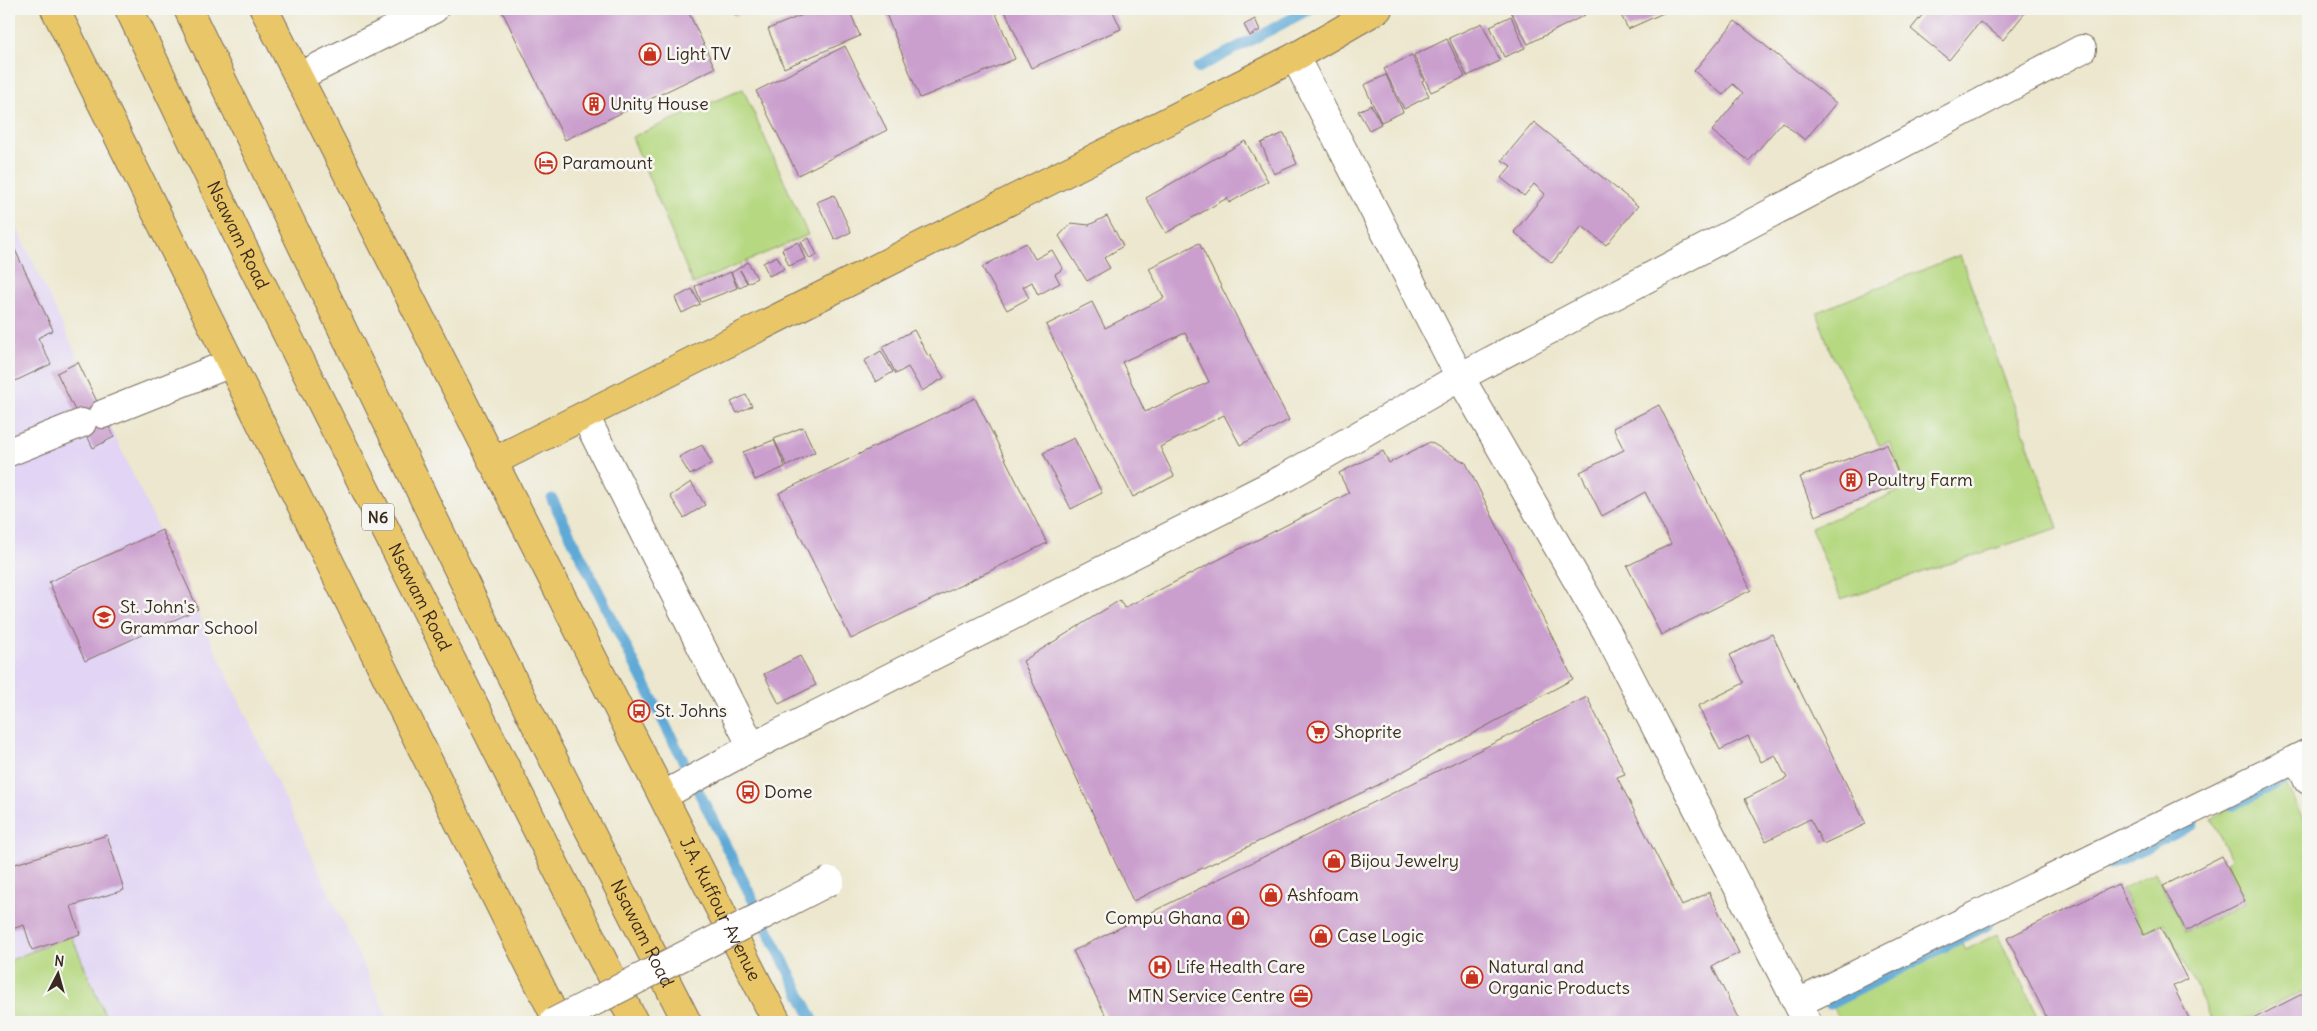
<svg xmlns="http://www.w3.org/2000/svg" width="2317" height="1031" viewBox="0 0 2317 1031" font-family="Delius,sans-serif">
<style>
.built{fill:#e1d4f4}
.green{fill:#b5d880;stroke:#78814f}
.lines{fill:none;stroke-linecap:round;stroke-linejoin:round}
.stream{stroke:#5ea9d6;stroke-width:11}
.building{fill:#ca9fce;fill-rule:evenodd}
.minor-casing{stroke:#796c5c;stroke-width:30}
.major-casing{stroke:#796c5c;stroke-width:30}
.highway-casing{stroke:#796c5c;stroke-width:30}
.minor{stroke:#fff;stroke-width:28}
.major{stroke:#e9c769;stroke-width:28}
.highway{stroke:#e9c769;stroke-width:28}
.minor-bridge-casing{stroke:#796c5c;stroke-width:30;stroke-linecap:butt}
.minor-bridge{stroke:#fff;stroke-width:28}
.labels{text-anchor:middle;stroke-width:5;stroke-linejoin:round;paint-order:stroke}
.shield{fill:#f6f6f2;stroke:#73675e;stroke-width:1}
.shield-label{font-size:16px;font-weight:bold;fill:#3b2a1e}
.poi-label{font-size:18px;fill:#3b2a1e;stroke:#f6f6f2;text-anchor:start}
.street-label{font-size:18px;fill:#3b2a1e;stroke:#f6f6f2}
</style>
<rect width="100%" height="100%" fill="#f6f6f2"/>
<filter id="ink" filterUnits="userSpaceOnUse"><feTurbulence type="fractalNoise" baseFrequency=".02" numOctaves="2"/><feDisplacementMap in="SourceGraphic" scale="10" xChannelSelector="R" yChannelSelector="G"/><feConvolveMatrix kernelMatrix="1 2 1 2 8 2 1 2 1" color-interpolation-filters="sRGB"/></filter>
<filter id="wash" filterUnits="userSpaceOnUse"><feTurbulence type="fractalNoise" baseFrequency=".0096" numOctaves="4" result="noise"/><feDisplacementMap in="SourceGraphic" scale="20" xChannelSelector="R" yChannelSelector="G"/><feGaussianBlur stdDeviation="1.12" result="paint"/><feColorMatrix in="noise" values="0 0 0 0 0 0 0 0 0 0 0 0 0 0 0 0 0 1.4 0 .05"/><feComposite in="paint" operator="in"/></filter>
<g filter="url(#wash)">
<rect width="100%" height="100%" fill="#ece7ce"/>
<polygon class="built" points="9,211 390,1022 9,1022"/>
<g class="green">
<polygon points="743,89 808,235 693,284 632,137"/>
<polygon points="1960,255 2058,528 1841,599 1811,528 1907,488 1889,442 1879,445 1830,351 1817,312"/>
<polygon points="2285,782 2308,829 2308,989 2239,1022 2213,1022 2164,923 2144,933 2122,889 2155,872 2186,932 2245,903 2226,862 2231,859 2211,818"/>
<polygon points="1997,934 2041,1022 1840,1022 1832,1006 1961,942 1966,950"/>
<polygon points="71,935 108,1022 9,1022 9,961"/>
</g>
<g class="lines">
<g class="stream">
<polyline points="1198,68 1310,9"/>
<polyline points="552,499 814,1022"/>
<polyline points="2231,806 2304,770"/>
<polyline points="2109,865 2194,824"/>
<polyline points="1830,1004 1987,925"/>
</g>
</g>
<g id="blocks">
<g class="building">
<polygon points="501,9 687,9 715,68 565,140"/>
<polygon points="732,9 751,9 735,16"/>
<polygon points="817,9 849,9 860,36 784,68 768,29"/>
<polygon points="884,9 994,9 1015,59 920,98"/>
<polygon points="1004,9 1112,9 1121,29 1031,68"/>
<polygon points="1517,9 1582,9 1585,15 1528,44 1511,12"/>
<polygon points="1618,9 1672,9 1628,29"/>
<polygon points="1927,9 2028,9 2003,40 1980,22 1949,60 1911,29"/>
<polygon points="1511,16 1525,48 1504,57 1490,26"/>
<polygon points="1255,19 1260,30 1250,36 1244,25"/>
<polygon points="1735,21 1836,103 1805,140 1782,122 1749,161 1712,131 1743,93 1733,84 1723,95 1694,71"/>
<polygon points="1482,23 1500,61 1467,76 1449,38"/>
<polygon points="1447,39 1465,77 1431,92 1414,55"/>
<polygon points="845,46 887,130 798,175 756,91"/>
<polygon points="1412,55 1424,80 1422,81 1429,96 1404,109 1384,69"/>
<polygon points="1386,75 1403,112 1381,122 1364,85"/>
<polygon points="1371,105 1381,124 1369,130 1358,111"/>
<polygon points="1534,122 1638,206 1606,245 1582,226 1552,263 1514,232 1545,194 1534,184 1524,196 1501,178 1511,166 1502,160"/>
<polygon points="1284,133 1297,164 1274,174 1261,143"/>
<polygon points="1245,141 1268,181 1229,203 1227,198 1166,233 1146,198"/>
<polygon points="834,195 851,232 835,240 817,202"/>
<polygon points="1107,216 1123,246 1104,258 1110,268 1087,281 1059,236 1071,223 1089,225"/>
<polygon points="9,237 53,330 38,338 51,364 9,384"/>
<polygon points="809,238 817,255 810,259 801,242"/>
<polygon points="798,242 805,259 789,266 782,249"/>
<polygon points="1026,243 1035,259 1052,250 1063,269 1055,274 1060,283 1038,295 1032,282 1023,287 1029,298 1007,310 982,267"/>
<path d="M1199,243l90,177 -49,25 -16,-30 -64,32 14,29 -41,21 -87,-172 46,-23 13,26 59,-30 -15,-30zM1185,333l24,49 -64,30 -23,-50z"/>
<polygon points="777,256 784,269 769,276 763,263"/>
<polygon points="748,262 757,278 748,283 740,270 747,283 739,288 731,273"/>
<polygon points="731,272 737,288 701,302 695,286"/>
<polygon points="692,289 700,304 682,313 675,298"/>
<polygon points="914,330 928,356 930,355 944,378 922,391 908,367 896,374 882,347"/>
<polygon points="881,351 893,372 876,382 864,361"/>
<polygon points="78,362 114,437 93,448 57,373"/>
<polygon points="746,395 752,406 737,413 731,402"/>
<polygon points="975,398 1047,543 851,639 779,493"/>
<polygon points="1659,405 1751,590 1661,635 1627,566 1671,544 1645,492 1602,516 1580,472 1624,450 1613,428"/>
<polygon points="803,427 815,452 787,466 774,439"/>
<polygon points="1074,438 1102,493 1071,509 1043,453"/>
<polygon points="774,440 785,467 755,480 743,452"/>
<polygon points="1430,442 1466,463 1573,679 1378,785 1133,901 1023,661 1120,600 1124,608 1349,493 1339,473 1383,451 1389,463"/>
<polygon points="1887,444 1902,484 1815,516 1800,477"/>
<polygon points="702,445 712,463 690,475 679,457"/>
<polygon points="691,482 705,505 684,518 670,496"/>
<polygon points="162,530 198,609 85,661 49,582"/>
<polygon points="1772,634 1866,824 1823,844 1810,819 1766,841 1745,799 1787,778 1775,755 1761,762 1748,736 1720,750 1698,706 1744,683 1730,655"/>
<polygon points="800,656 816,685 779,704 764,674"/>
<polygon points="1587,697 1625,774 1617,777 1682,906 1709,892 1739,953 1712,966 1740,1022 1488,1022 1486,1018 1477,1022 1109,1022 1073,951"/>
<polygon points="107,835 124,890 71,906 80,934 32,950 24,925 9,930 9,866"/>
<polygon points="2222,856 2245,901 2186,931 2163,886"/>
<polygon points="2118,884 2144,935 2160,927 2187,979 2173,986 2191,1022 2049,1022 2007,938"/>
<polygon points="2308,991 2308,1022 2247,1022"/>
</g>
</g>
</g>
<g filter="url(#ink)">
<use href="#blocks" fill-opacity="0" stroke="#796c5c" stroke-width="1"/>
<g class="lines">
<g class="minor-casing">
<g id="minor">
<polyline points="1295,57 1460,377 1607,632 1807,1022"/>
<polyline points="298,77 434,9"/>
<polyline points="103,414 231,363"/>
<polyline points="585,416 752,747"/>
<polyline points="9,452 82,423"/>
<polyline points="2298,759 2308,780"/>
<polyline points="664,795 752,747 1283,479 1460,377 2082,49"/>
<polyline points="1798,1003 2308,753"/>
</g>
</g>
<g class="major-casing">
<g id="major">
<polyline points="55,9 558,1022"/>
<path id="s1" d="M264,9c169,339 344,675 513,1013"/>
<polyline points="492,462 1295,57 1378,9"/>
</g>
</g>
<g class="highway-casing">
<g id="highway">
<path id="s2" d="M129,9l114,238 391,775"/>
<path id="s3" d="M188,9l296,614 203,399"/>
</g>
</g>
<use href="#minor" class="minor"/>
<use href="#major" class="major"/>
<use href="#highway" class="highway"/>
<g class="minor-bridge-casing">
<polyline id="minor-bridge" points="554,1022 830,881"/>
</g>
<use href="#minor-bridge" class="minor-bridge"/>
</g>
</g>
<defs>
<g id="shop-ring" transform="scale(1.125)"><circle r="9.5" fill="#f6f6f2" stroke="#c8321e" stroke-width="1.5"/><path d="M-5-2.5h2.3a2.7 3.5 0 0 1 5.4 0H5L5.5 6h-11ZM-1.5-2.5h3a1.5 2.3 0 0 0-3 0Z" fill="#c8321e"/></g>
<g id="building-ring" transform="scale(1.125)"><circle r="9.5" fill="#f6f6f2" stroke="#c8321e" stroke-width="1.5"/><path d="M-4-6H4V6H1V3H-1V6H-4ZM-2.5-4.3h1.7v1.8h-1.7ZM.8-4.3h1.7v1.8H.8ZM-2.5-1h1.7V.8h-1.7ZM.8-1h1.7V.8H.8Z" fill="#c8321e"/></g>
<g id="hotel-ring" transform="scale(1.125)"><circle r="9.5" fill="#f6f6f2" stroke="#c8321e" stroke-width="1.5"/><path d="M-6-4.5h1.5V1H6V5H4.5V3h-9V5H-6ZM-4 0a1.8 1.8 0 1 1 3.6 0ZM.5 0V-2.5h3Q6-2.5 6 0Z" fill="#c8321e"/></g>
<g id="school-ring" transform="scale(1.125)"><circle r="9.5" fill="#f6f6f2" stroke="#c8321e" stroke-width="1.5"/><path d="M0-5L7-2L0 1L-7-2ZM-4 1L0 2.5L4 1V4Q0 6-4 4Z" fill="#c8321e"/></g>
<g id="bus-ring" transform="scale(1.125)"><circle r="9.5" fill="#f6f6f2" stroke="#c8321e" stroke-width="1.5"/><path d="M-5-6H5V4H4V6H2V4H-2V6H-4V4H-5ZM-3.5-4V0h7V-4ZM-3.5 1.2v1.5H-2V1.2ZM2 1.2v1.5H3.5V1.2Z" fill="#c8321e"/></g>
<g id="supermarket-ring" transform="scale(1.125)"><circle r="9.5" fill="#f6f6f2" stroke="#c8321e" stroke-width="1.5"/><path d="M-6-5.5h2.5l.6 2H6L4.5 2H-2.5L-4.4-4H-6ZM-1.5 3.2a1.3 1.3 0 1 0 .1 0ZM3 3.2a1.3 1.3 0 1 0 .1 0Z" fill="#c8321e"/></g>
<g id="hospital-ring" transform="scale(1.125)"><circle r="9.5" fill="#f6f6f2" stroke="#c8321e" stroke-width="1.5"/><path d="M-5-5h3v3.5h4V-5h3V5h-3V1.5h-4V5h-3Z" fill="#c8321e"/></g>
<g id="office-ring" transform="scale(1.125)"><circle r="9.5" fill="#f6f6f2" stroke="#c8321e" stroke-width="1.5"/><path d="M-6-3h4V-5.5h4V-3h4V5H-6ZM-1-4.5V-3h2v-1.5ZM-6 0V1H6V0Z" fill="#c8321e"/></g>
</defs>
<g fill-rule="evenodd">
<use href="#shop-ring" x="650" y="54"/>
<use href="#building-ring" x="594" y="104"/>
<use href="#hotel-ring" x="546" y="163"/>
<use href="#building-ring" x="1851" y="480"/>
<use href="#school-ring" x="104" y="617"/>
<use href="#bus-ring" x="639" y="711"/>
<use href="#supermarket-ring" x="1318" y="732"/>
<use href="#bus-ring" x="748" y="792"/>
<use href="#shop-ring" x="1334" y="861"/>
<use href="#shop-ring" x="1271" y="895"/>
<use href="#shop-ring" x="1238" y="918"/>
<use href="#shop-ring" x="1321" y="936"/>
<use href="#hospital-ring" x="1160" y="967"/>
<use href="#shop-ring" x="1472" y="977"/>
<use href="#office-ring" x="1301" y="996"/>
</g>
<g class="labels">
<rect class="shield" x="362" y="503.5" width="32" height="27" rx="4"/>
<g class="shield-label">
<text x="378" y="523">N6</text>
</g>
<g class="poi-label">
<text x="666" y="60">Light TV</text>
<text x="610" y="110">Unity House</text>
<text x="562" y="169">Paramount</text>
<text x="1867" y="486">Poultry Farm</text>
<text x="120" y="613">St. John's<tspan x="120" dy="21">Grammar School</tspan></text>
<text x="655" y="717">St. Johns</text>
<text x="1334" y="738">Shoprite</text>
<text x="764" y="798">Dome</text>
<text x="1350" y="867">Bijou Jewelry</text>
<text x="1287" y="901">Ashfoam</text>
<text x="1222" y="924" text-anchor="end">Compu Ghana</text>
<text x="1337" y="942">Case Logic</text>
<text x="1176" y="973">Life Health Care</text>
<text x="1488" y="973">Natural and<tspan x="1488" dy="21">Organic Products</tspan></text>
<text x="1285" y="1002" text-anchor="end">MTN Service Centre</text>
</g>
<g class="street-label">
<text dy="6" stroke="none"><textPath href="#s2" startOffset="251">Nsawam Road</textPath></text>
<text dy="6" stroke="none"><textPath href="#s2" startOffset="656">Nsawam Road</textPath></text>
<text dy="6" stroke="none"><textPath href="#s1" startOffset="1009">J.A. Kuffour Avenue</textPath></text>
<text dy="6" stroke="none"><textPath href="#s3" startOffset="1030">Nsawam Road</textPath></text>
</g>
</g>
<rect width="2317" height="1031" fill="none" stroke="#f6f6f2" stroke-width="30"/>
<g transform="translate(58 974) rotate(6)" stroke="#f6f6f2" stroke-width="4" paint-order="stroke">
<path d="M0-4L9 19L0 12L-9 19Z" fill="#3b2a1e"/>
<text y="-8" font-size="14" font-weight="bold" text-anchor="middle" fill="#3b2a1e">N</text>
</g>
</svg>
